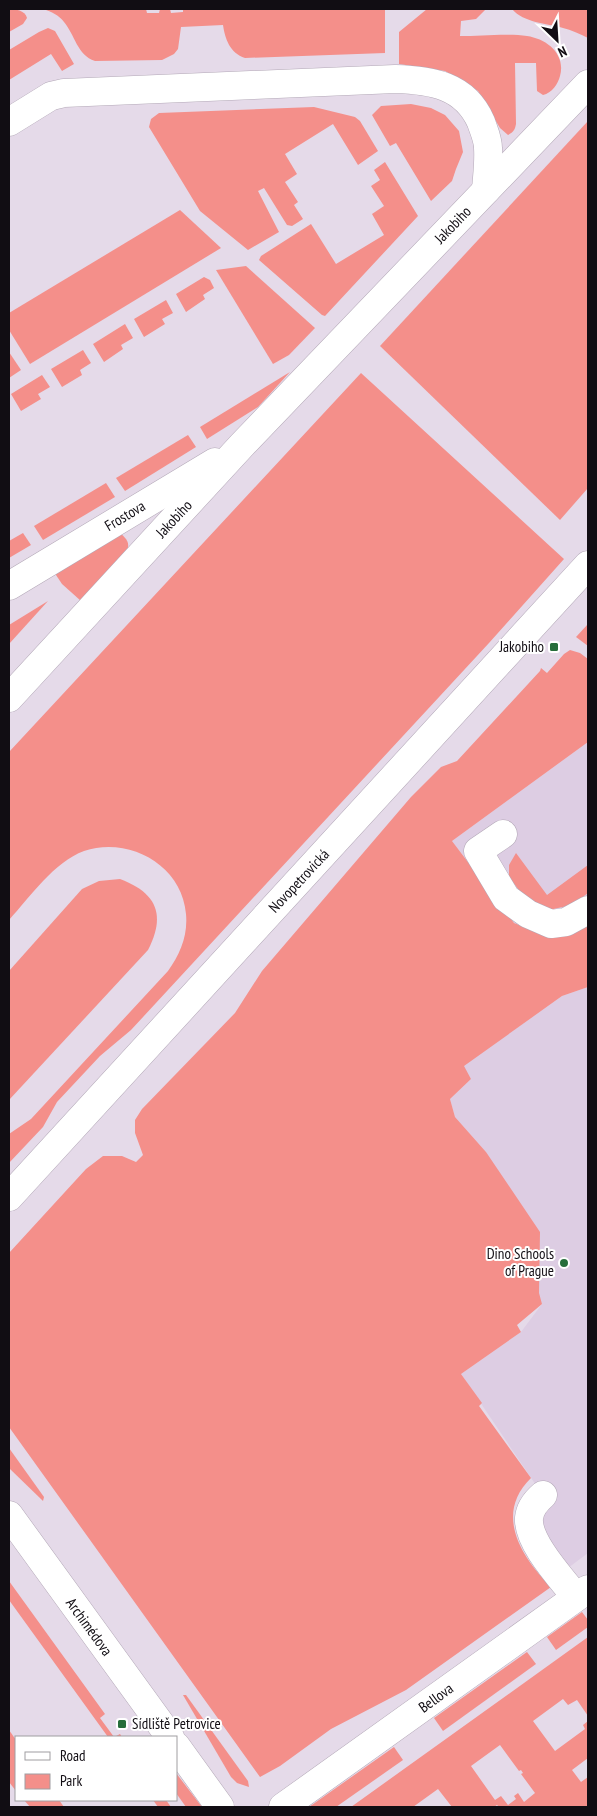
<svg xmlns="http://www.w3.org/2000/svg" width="597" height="1816" viewBox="0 0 597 1816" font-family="'PT Sans Narrow',sans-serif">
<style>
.built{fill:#ddcde3}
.green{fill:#f48f8a;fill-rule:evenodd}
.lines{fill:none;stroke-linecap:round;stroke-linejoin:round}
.minor-casing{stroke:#b3a8b7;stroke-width:29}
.major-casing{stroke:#b3a8b7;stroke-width:29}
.minor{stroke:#fff;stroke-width:28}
.major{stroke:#fff;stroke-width:28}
.poi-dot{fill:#266d3a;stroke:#fff;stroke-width:2}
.labels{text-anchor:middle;stroke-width:4;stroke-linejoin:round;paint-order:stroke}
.street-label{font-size:15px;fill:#110d13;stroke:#fff}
.poi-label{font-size:15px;fill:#110d13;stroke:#fff;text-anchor:end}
</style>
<rect width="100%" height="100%" fill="#e5dae9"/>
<g class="built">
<polygon points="588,742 588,924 548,936 514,923 452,841"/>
<polygon points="588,987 588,1553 568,1568 529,1527 542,1494 461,1374 521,1332 542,1304 486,1152 455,1117 450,1099 471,1079 463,1066 562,996"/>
</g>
<g class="green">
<path d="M9,9c6,0 16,1 18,9l-4,6 -14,8z"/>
<path d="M44,9h102l1,4h12l1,-4h10l1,4 12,-1v-3h202v44l-140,5c-15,-5 -20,-19 -22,-33l-42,2 -3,22 -4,5 -12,6 -67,1c-18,-6 -20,-26 -31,-39 -5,-7 -13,-10 -20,-13z"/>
<path d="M427,9h59l-10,10 -15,2 -1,15c20,0 49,-3 67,0 20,3 39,18 33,40 -2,8 -8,17 -17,19l-6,-4 -1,-28h-21l1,61c-1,5 -2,8 -8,11l-8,-7 -22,-37 -33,-20 -46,-7v-32z"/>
<path d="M512,9h76v29c-8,-4 -17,-8 -25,-10 -17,-5 -39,-5 -51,-19z"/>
<polygon points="48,28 55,31 74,64 62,71 51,54 9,80 9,50 39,32"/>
<polygon points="411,104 431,108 445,115 459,131 463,152 456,169 452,181 431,201 396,143 390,146 372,115 381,106"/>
<polygon points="314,107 355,117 360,121 378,151 358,165 333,124 285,154 297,174 285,182 298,202 294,205 303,219 292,226 287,225 264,188 258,191 279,232 248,250 200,211 149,127 151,119 159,113"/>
<polygon points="588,121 588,488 560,520 380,346"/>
<polygon points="385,162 418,216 325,316 322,315 259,260 261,256 311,224 336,264 384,235 372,214 384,206 371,186 380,180 374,170"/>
<polygon points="180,210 221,248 30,364 9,330 9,313"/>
<polygon points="246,266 315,328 289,355 273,364 216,270"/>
<polygon points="204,277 210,280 214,288 203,295 205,299 186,312 176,294"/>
<polygon points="166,300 173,313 162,319 165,324 144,337 134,319"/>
<polygon points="125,324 133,338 121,345 123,349 104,362 93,344"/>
<polygon points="83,350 91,363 80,370 82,375 62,387 51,369"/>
<polygon points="9,352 21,370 9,378"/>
<polygon points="290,372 258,407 207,439 200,427"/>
<path d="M361,373l203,186 -75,84 -358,387 -31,26 -43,46 -14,25 -34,36v-29l22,-15 137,-148c12,-17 20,-35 18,-57 -4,-49 -57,-78 -102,-63 -30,11 -54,46 -75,69v-168z"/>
<polygon points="42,375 50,387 38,394 41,399 21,411 11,394"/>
<polygon points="188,435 196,447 125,491 116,478"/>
<polygon points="106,483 115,497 43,540 34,526"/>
<polygon points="23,533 31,545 9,558 9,541"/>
<path d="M121,534c6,5 9,9 6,17l-46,50 -19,-17 -10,-15z"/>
<polygon points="48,601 9,644 9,625"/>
<polygon points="588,624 588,646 576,637"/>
<path d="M570,650l10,3 8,6v83l-136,99 62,82 34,13 40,-12v63l-26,9 -98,70 7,13 -21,20 5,18 31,35 54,80 -1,61 3,11 -25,21 4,7 -60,42 21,29 -3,3 52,72c-37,36 -10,79 20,109l-145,103 -75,39 -51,37 -20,11 -251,-350v-174l77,-84 17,-13h19l14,6 7,-7 -8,-22v-13l7,-11 93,-96 27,-42 149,-174 30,-30 16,-6 83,-90 1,-3 6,5 17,-19z"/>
<polygon points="516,853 547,895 588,865 588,893 572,905 544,911 531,906 509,877 509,865"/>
<path d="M120,879c37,14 46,36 28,71l-139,150v-129l73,-82 17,-8z"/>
<polygon points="9,1448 44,1497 43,1501 9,1468"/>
<polygon points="9,1581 105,1714 100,1718 114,1737 120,1734 122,1737 108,1737 9,1600"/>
<polygon points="582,1612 588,1620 588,1627 556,1650 547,1637"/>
<path d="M588,1637v79l-11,-16 -9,5 -5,-6 -30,22 22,30 30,-22 -2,-4 5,-4v37l-16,12 9,12 7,-5v30h-89l-2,-2 -3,2h-42l-14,-18 -25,18h-62zM500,1745l19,26 2,-1 2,3 -2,1 14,19 -11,9 -6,-9 -4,3 2,3 -8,6 -7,-9 -6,4 -24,-34z"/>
<polygon points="527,1652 536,1664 443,1731 434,1718"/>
<polygon points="183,1695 186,1695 248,1781 249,1787 237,1783 231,1777"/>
<polygon points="9,1730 16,1740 16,1791 9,1782"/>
<polygon points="394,1747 403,1760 336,1807 309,1807"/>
<polygon points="176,1773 202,1807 186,1807 176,1793"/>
<polygon points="24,1800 59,1800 64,1807 30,1807"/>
<polygon points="153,1800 166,1800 171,1807 158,1807"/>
</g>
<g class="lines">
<g class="minor-casing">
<g id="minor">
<path d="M9,122l42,-26 13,-3 331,-14c36,1 70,6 86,43 3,9 7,17 7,26 1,14 -1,28 -2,42"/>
<polyline points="9,586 215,462"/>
<polyline points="9,698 242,445 588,84"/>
<polyline points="503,834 478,851 506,898 528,914 551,924 566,922 588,910"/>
<path d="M543,1495c-7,6 -13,13 -14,23 -2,24 33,61 47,79"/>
<polyline points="9,1515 170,1737"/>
<polyline points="176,1746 220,1807"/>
<polyline points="283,1807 588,1589"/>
</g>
</g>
<g class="major-casing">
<polyline id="major" points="9,1197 588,565"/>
</g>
<use href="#minor" class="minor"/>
<use href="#major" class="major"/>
</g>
<g class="poi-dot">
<rect x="549" y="642" width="10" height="10" rx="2.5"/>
<circle cx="564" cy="1263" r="5"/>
<rect x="117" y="1719" width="10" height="10" rx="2.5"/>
</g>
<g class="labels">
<g class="street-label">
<text transform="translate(453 225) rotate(-46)" y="5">Jakobiho</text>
<text transform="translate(125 516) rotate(-31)" y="5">Frostova</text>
<text transform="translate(174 519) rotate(-47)" y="5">Jakobiho</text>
<text transform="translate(299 881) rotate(-47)" y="5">Novopetrovická</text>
<text transform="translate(89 1627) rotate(54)" y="5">Archimédova</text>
<text transform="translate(436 1698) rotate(-36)" y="5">Bellova</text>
</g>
<g class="poi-label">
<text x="544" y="652">Jakobiho</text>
<text x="554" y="1259">Dino Schools<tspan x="554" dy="17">of Prague</tspan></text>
<text x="132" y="1729" text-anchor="start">Sídliště Petrovice</text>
</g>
</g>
<rect width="597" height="1816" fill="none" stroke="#110d13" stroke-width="20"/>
<rect x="15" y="1736" width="162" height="65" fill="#ffffff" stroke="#a09ea1"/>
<rect x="25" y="1752" width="25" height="8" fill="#ffffff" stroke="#a09ea1"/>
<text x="60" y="1761" font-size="15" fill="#110d13">Road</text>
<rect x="25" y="1774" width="25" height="15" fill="#f48f8a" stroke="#a09ea1"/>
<text x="60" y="1786" font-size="15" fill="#110d13">Park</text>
<g transform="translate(557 40) rotate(155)" stroke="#ffffff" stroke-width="4" paint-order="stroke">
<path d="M0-4L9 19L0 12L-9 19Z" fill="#110d13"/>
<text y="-8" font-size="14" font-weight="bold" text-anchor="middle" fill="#110d13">N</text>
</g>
</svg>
